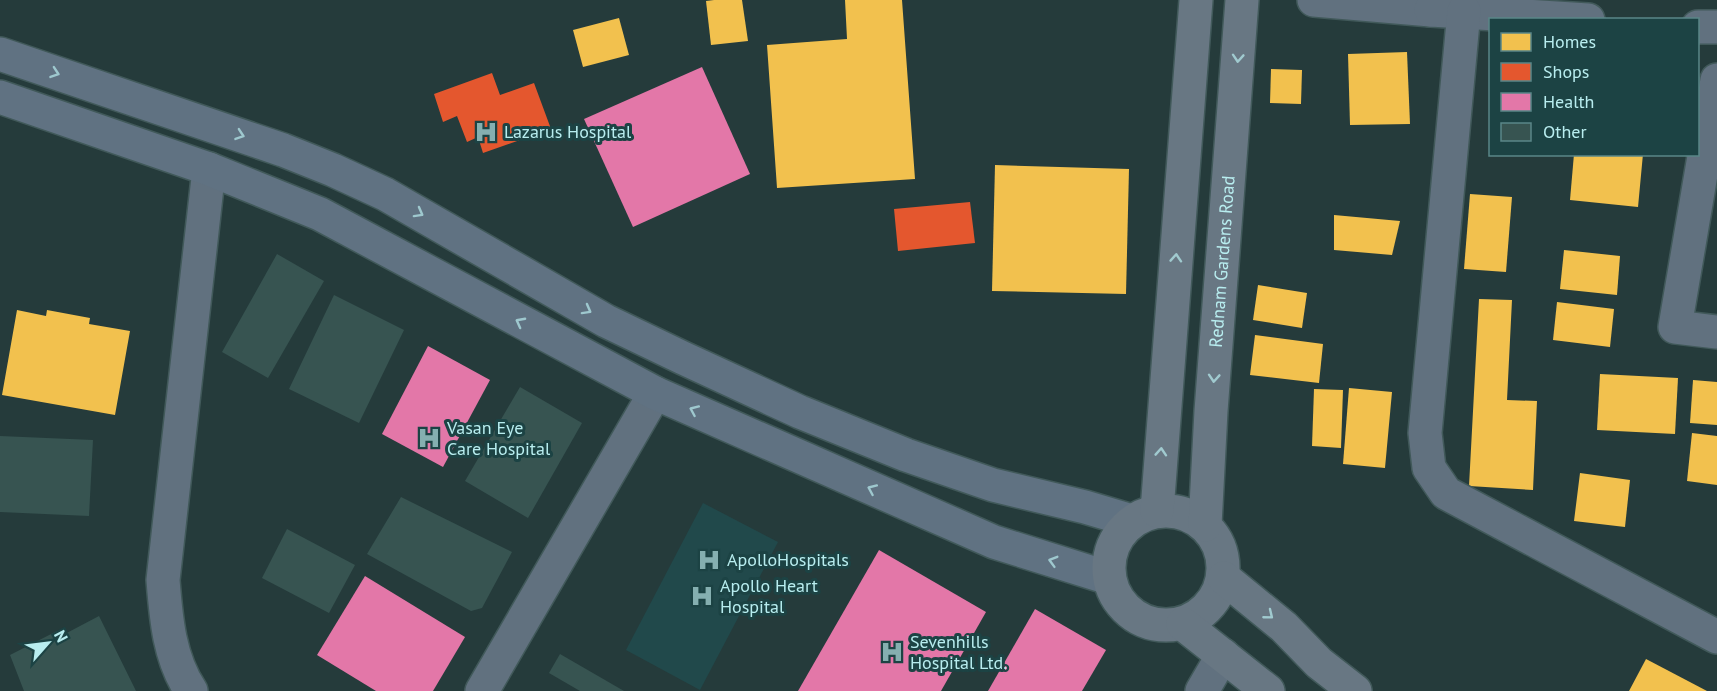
<svg xmlns="http://www.w3.org/2000/svg" width="1717" height="691" viewBox="0 0 1717 691" font-family="'PT Sans',sans-serif">
<style>
.built{fill:#21494b}
.homes{fill:#f2c14e}
.shops{fill:#e4572e}
.health{fill:#e377a8}
.building{fill:#375451}
.lines{fill:none;stroke-linecap:round;stroke-linejoin:round}
.street-casing{stroke:#41595a;stroke-width:36}
.secondary-casing{stroke:#41595a;stroke-width:36}
.primary-casing{stroke:#41595a;stroke-width:36}
.street{stroke:#61717f;stroke-width:33}
.secondary{stroke:#607282;stroke-width:33}
.primary{stroke:#687783;stroke-width:33}
.oneway{stroke:#a0cacf}
.oneway2{stroke:#9ec8ce}
.labels{text-anchor:middle;stroke-width:6;stroke-linejoin:round;paint-order:stroke}
.poi-label{font-size:18px;fill:#b8edef;stroke:#1c4344;text-anchor:start}
.street-label{font-size:18px;fill:#b8edef;stroke:#1c4344}
</style>
<rect width="100%" height="100%" fill="#253b3b"/>
<polygon class="built" points="703,503 778,542 700,690 626,650"/>
<g class="homes">
<polygon points="714,0 742,0 748,41 711,45 706,1"/>
<polygon points="845,0 902,0 915,179 777,188 767,45 847,39"/>
<polygon points="619,18 629,55 583,67 573,30"/>
<polygon points="1407,52 1410,124 1350,125 1348,54"/>
<polygon points="1271,69 1302,70 1301,104 1270,103"/>
<polygon points="1574,154 1643,154 1638,207 1570,200"/>
<polygon points="995,165 1129,169 1126,294 992,291"/>
<polygon points="1470,194 1512,197 1506,272 1464,269"/>
<polygon points="1334,215 1400,221 1392,255 1334,250"/>
<polygon points="1564,250 1620,256 1617,295 1560,289"/>
<polygon points="1258,285 1307,293 1302,328 1253,320"/>
<polygon points="1479,299 1512,300 1507,400 1537,401 1533,490 1469,486"/>
<polygon points="1557,302 1614,309 1610,347 1553,340"/>
<polygon points="17,310 46,316 47,310 90,318 89,324 130,331 115,415 2,395"/>
<polygon points="1255,335 1323,344 1319,383 1250,375"/>
<polygon points="1600,374 1678,378 1675,434 1597,430"/>
<polygon points="1693,380 1717,382 1717,425 1690,423"/>
<polygon points="1349,388 1392,392 1385,468 1343,464"/>
<polygon points="1314,389 1343,390 1341,448 1312,446"/>
<polygon points="1692,433 1717,436 1717,485 1687,481"/>
<polygon points="1580,473 1630,480 1625,527 1574,521"/>
<polygon points="1646,659 1707,691 1629,691"/>
</g>
<g class="shops">
<polygon points="492,73 500,95 534,83 551,129 483,153 478,137 467,142 457,116 443,122 434,94"/>
<polygon points="970,202 975,243 898,251 894,209"/>
</g>
<g class="health">
<polygon points="702,67 750,174 633,227 584,119"/>
<polygon points="428,346 490,380 443,467 382,434"/>
<polygon points="879,550 986,612 941,691 798,691"/>
<polygon points="365,576 465,637 433,691 376,691 317,655"/>
<polygon points="1035,609 1106,650 1082,691 988,691"/>
</g>
<g class="building">
<polygon points="277,254 324,281 268,378 222,352"/>
<polygon points="334,295 404,330 359,423 289,389"/>
<polygon points="520,387 582,423 528,518 465,481"/>
<polygon points="0,436 93,440 89,516 0,512"/>
<polygon points="401,497 512,552 482,608 471,611 367,554"/>
<polygon points="287,529 355,565 329,613 262,578"/>
<polygon points="99,616 136,691 24,691 10,655 57,631 61,636"/>
<polygon points="560,654 624,691 580,691 549,673"/>
</g>
<g class="lines">
<g class="street-casing">
<g id="street">
<polyline points="1314,0 1431,10 1433,0"/>
<polyline points="1431,10 1588,20"/>
<polyline points="1464,11 1425,433 1429,468 1446,493 1717,637"/>
<polyline points="1698,27 1717,27"/>
<polyline points="1717,80 1675,327 1717,332"/>
<path d="M191,691c-22,-33 -25,-73 -28,-111l46,-411"/>
<polyline points="482,691 655,393"/>
<polyline points="1202,691 1223,655"/>
</g>
</g>
<g class="secondary-casing">
<g id="secondary">
<polyline points="0,54 283,150 333,170 385,194 606,321 683,358 800,412 906,455 993,485 1085,507 1132,521"/>
<polyline points="0,97 209,169 320,214 655,393 994,542 1109,578"/>
</g>
</g>
<g class="primary-casing">
<g id="primary">
<circle cx="1166" cy="568" r="57"/>
<polyline points="1157,511 1196,0"/>
<path id="s1" d="M1205,525l6,-114 31,-411"/>
<polyline points="1224,578 1284,627 1319,663 1355,691"/>
<polyline points="1183,624 1268,691"/>
</g>
</g>
<use href="#street" class="street"/>
<use href="#secondary" class="secondary"/>
<use href="#primary" class="primary"/>
</g>
<defs><path id="oneway-chevron" d="M-2-3.5L2.5 0L-2 3.5" fill="none" stroke-width="1.6" stroke-linecap="round" stroke-linejoin="round" transform="scale(1.5)"/></defs>
<g class="oneway">
<use href="#oneway-chevron" transform="translate(1238 58) rotate(94)"/>
<use href="#oneway-chevron" transform="translate(1176 258) rotate(-86)"/>
<use href="#oneway-chevron" transform="translate(1214 378) rotate(94)"/>
<use href="#oneway-chevron" transform="translate(1161 452) rotate(-86)"/>
<use href="#oneway-chevron" transform="translate(1269 615) rotate(39)"/>
</g>
<g class="oneway2">
<use href="#oneway-chevron" transform="translate(55 73) rotate(19)"/>
<use href="#oneway-chevron" transform="translate(240 135) rotate(19)"/>
<use href="#oneway-chevron" transform="translate(419 213) rotate(29)"/>
<use href="#oneway-chevron" transform="translate(587 310) rotate(29)"/>
<use href="#oneway-chevron" transform="translate(520 322) rotate(-152)"/>
<use href="#oneway-chevron" transform="translate(694 410) rotate(-156)"/>
<use href="#oneway-chevron" transform="translate(872 489) rotate(-156)"/>
<use href="#oneway-chevron" transform="translate(1053 561) rotate(-164)"/>
</g>
<defs>
<g id="hospital-bare" transform="scale(1.8)"><path d="M-5-5h3v3.5h4V-5h3V5h-3V1.5h-4V5h-3Z" fill="#85afb0" stroke="#1c4344" stroke-width="2.5" paint-order="stroke"/></g>
</defs>
<g fill-rule="evenodd">
<use href="#hospital-bare" x="486" y="132"/>
<use href="#hospital-bare" x="429" y="438"/>
<use href="#hospital-bare" x="709" y="560"/>
<use href="#hospital-bare" x="702" y="596"/>
<use href="#hospital-bare" x="892" y="652"/>
</g>
<g class="labels">
<g class="poi-label">
<text x="504" y="138">Lazarus Hospital</text>
<text x="447" y="434">Vasan Eye<tspan x="447" dy="21">Care Hospital</tspan></text>
<text x="727" y="566">ApolloHospitals</text>
<text x="720" y="592">Apollo Heart<tspan x="720" dy="21">Hospital</tspan></text>
<text x="910" y="648">Sevenhills<tspan x="910" dy="21">Hospital Ltd.</tspan></text>
</g>
<g class="street-label">
<text dy="6" stroke="none"><textPath href="#s1" startOffset="264">Rednam Gardens Road</textPath></text>
</g>
</g>
<rect x="1489" y="18" width="210" height="138" fill="#1c4344" stroke="#5a8788" stroke-width="1.5"/>
<rect x="1501" y="33" width="30" height="18" fill="#f2c14e" stroke="#5a8788" stroke-width="1.5"/>
<text x="1543" y="48" font-size="18" fill="#b8edef">Homes</text>
<rect x="1501" y="63" width="30" height="18" fill="#e4572e" stroke="#5a8788" stroke-width="1.5"/>
<text x="1543" y="78" font-size="18" fill="#b8edef">Shops</text>
<rect x="1501" y="93" width="30" height="18" fill="#e377a8" stroke="#5a8788" stroke-width="1.5"/>
<text x="1543" y="108" font-size="18" fill="#b8edef">Health</text>
<rect x="1501" y="123" width="30" height="18" fill="#375451" stroke="#5a8788" stroke-width="1.5"/>
<text x="1543" y="138" font-size="18" fill="#b8edef">Other</text>
<g transform="translate(48 643) rotate(62)" stroke="#1c4344" stroke-width="4.5" paint-order="stroke">
<path d="M0-4.5L10 22L0 15L-10 22Z" fill="#b8edef"/>
<text y="-9" font-size="16" font-weight="bold" text-anchor="middle" fill="#b8edef">N</text>
</g>
</svg>
